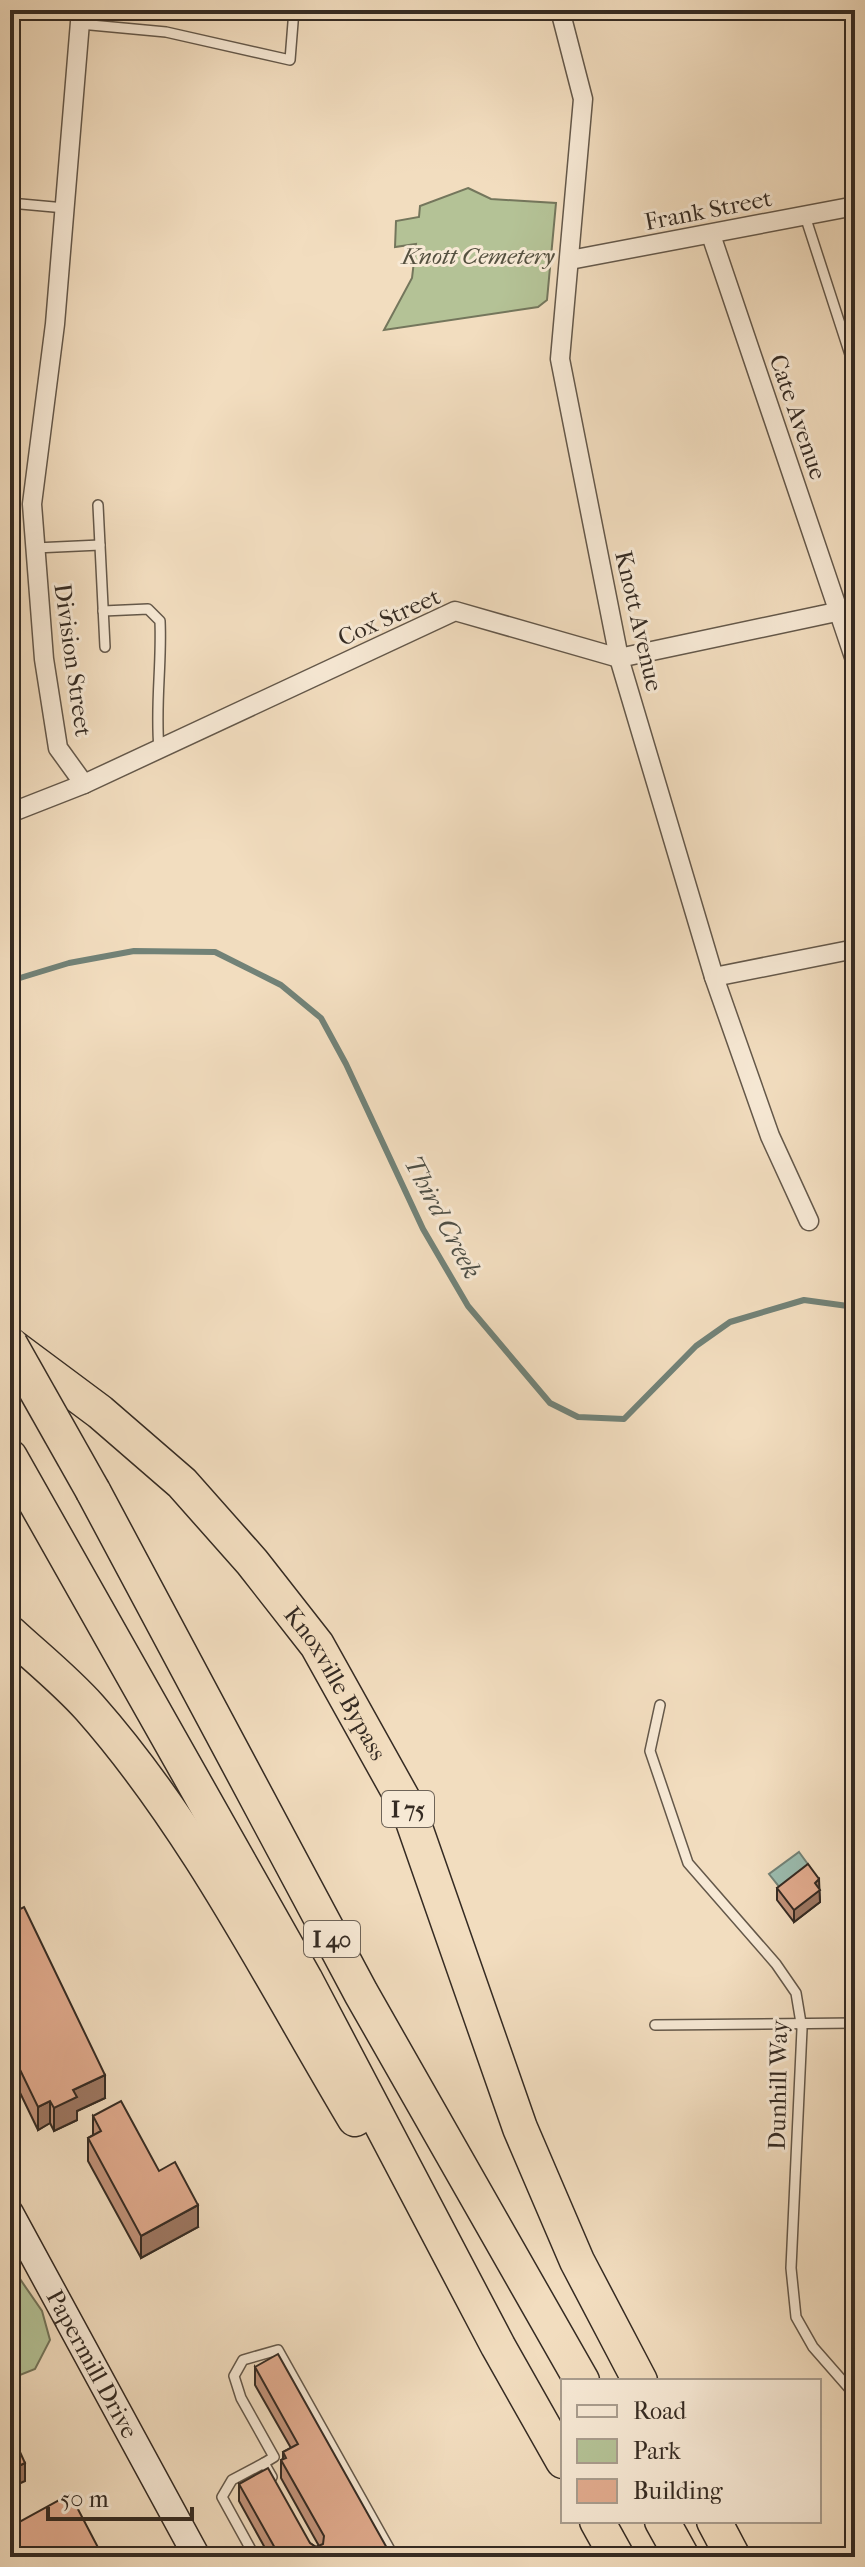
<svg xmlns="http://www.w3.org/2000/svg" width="865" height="2567" viewBox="0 0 865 2567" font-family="'IM FELL French Canon',serif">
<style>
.green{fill:#b4c296;stroke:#74765c;stroke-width:2}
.water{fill:#9bbcaf;stroke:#728277;stroke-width:2}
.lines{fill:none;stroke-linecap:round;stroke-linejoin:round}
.stream{stroke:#728277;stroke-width:6}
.service-casing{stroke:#64584a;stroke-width:12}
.minor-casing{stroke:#64584a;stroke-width:21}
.secondary-casing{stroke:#352b23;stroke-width:29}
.motorway-casing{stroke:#352b23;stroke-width:37}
.service{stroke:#f7e9d5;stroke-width:9}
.minor{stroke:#f7e9d5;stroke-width:18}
.secondary{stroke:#f7e9d5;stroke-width:26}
.motorway{stroke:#f2ddbf;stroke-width:34}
.motorway-bridge-casing{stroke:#352b23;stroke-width:37;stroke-linecap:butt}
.motorway-bridge{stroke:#f2ddbf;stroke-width:34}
.wall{fill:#c2937a;stroke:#352b23;stroke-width:2}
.shaded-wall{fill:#9e7863;stroke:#352b23;stroke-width:2}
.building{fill:#e1ab8e;stroke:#352b23;stroke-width:2}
.labels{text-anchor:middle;stroke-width:6;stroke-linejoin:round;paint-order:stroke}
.shield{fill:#f7e9d5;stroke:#6f6458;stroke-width:2}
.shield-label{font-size:22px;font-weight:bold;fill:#352b23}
.street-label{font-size:24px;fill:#352b23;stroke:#f7e9d5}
.park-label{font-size:24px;font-style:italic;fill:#555140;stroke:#f7e9d5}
.water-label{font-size:26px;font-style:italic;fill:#4e4f46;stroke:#f7e9d5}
</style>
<rect width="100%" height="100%" fill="#f2ddbf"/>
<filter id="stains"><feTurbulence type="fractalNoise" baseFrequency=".0025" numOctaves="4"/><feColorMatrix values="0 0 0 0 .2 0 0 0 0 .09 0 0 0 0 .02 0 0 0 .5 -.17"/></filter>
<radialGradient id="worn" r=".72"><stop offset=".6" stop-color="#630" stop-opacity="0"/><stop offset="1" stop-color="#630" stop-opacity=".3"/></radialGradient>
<g class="green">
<polygon points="468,188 491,199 556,203 547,300 538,307 384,330 412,278 416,244 395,247 396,221 419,217 420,206"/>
<polygon points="10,2277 20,2279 42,2311 50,2340 35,2369 10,2379"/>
</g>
<polygon class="water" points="799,1852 810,1867 781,1889 769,1874"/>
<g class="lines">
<polyline class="stream" points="10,981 69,963 134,951 215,952 281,985 321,1018 346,1064 423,1229 468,1306 550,1403 578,1417 624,1419 696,1346 730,1322 804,1300 855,1307"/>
<g class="service-casing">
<g id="service">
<polyline points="80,24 166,32 290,60 294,10"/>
<polyline points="10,203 65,208"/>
<polyline points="805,216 855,370"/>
<polyline points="98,505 105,647"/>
<polyline points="35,548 100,545"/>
<path d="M103,611l45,-2 12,12c2,43 -5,84 -1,128"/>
<polyline points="660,1705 650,1751 688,1863 776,1964 796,1993 802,2029 791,2268 796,2317 813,2347 855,2395"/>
<polyline points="655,2025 855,2023"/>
<polyline points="272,2477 264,2463 274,2457 241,2398 234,2376 243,2360 278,2350 394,2557"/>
<polyline points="255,2557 222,2497 232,2480 264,2463"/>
</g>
</g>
<g class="minor-casing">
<g id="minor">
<polyline points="81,10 55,324 32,504 44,659 58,748 84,784"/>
<polyline points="560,10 583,99 560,359 619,658 714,977 770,1136 809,1221"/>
<polyline points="854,10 855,12"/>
<polyline points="711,235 855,660"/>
<polyline points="570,260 855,206"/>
<polyline points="10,813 84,784 455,611 619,658 855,608"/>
<polyline points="714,977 855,949"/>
</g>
</g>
<g class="secondary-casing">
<g id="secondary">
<path id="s1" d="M10,2213l187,344"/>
</g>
</g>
<g class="motorway-casing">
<g id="motorway">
<path id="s2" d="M10,1345l90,67 82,71 70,79 65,83 92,165 111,318 57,133 63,120"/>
<polyline points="10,1457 305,1979 498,2346 563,2461"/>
<polyline points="93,1491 361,1993 582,2381"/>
<path d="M10,1633c26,24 56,48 80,75 106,120 183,274 265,411"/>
<polyline points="597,2521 617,2557"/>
<polyline points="662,2521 682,2557"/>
<polyline points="714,2521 733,2557"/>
</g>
</g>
<use href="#service" class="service"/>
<use href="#minor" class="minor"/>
<use href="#secondary" class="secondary"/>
<use href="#motorway" class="motorway"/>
<g class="motorway-bridge-casing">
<polyline id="motorway-bridge" points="10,1344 93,1491"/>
</g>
<use href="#motorway-bridge" class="motorway-bridge"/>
</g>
<g class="wall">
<polygon points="777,1888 819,1889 820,1902 794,1922 777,1900"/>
<polygon points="10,1914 105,2098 77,2111 77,2120 54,2131 50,2123 38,2130 10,2072"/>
<polygon points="93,2116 198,2227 141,2258 88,2161 88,2138 93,2135"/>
<polygon points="255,2367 392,2557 270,2557 239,2501 239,2484 310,2543 316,2547 319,2546 281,2478 281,2460 283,2459 283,2452 291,2448 255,2385"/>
<polygon points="10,2527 103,2557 11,2557"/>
</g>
<g class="shaded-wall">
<polygon points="819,1879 820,1902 794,1922 794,1910 815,1883"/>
<polygon points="105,2075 105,2098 77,2111 77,2120 54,2131 54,2108 73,2090"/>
<polygon points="50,2101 50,2123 38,2130 38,2107"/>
<polygon points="198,2205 198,2227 141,2258 141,2236"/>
<polygon points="25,2463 25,2481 10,2488 10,2470"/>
</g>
<g class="building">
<polygon points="808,1864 819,1879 815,1883 820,1890 794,1910 777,1888"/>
<polygon points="24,1907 105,2075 73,2090 77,2097 54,2108 50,2101 38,2107 10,2049 10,1914"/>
<polygon points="121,2101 159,2171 175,2162 198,2205 141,2236 88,2138 101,2131 93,2116"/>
<polygon points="278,2354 392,2557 280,2557 239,2484 268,2468 310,2543 316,2547 323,2544 324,2536 281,2460 286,2458 283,2452 298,2444 255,2367"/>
<polygon points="10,2430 25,2463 10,2470"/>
<polygon points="70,2494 103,2557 23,2557 10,2533 10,2527"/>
</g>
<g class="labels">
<g class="shield">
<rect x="382" y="1791" width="52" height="36" rx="6"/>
<rect x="304" y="1921" width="56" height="36" rx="6"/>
</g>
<g class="shield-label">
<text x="408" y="1817">I 75</text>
<text x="332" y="1947">I 40</text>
</g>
<g class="street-label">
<text transform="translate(708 210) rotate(-11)" y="8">Frank Street</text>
<text transform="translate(798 417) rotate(71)" y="8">Cate Avenue</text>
<text transform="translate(389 617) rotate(-24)" y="8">Cox Street</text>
<text transform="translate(639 621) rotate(77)" y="8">Knott Avenue</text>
<text transform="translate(73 660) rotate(82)" y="8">Division Street</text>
<text dy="8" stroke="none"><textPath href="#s2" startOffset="474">Knoxville Bypass</textPath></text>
<text transform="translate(778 2085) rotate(-89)" y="8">Dunhill Way</text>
<text dy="8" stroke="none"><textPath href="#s1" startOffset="172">Papermill Drive</textPath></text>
</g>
<g class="park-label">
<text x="478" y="264">Knott Cemetery</text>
</g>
<g class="water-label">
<text transform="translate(443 1217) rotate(62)" y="9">Third Creek</text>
</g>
</g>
<rect width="865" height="2567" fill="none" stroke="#f2ddbf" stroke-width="40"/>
<rect x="12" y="12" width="841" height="2543" fill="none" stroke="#352b23" stroke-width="4"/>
<rect x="20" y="20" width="825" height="2527" fill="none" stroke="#352b23" stroke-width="2"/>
<rect x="561" y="2379" width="260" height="144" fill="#f7e9d5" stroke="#a99d8e" stroke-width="2"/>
<rect x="577" y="2405" width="40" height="12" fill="#f7e9d5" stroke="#a99d8e" stroke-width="2"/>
<text x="633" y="2419" font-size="24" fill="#352b23">Road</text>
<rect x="577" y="2439" width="40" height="24" fill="#b4c296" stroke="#a99d8e" stroke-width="2"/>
<text x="633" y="2459" font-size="24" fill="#352b23">Park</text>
<rect x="577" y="2479" width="40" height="24" fill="#e1ab8e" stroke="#a99d8e" stroke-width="2"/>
<text x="633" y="2499" font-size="24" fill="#352b23">Building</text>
<path d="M48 2507v12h144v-12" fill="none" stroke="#352b23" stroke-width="4"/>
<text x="60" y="2507" font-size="24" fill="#352b23" stroke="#f7e9d5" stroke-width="6" paint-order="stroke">50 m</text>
<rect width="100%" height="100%" filter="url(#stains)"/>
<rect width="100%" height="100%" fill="url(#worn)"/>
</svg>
